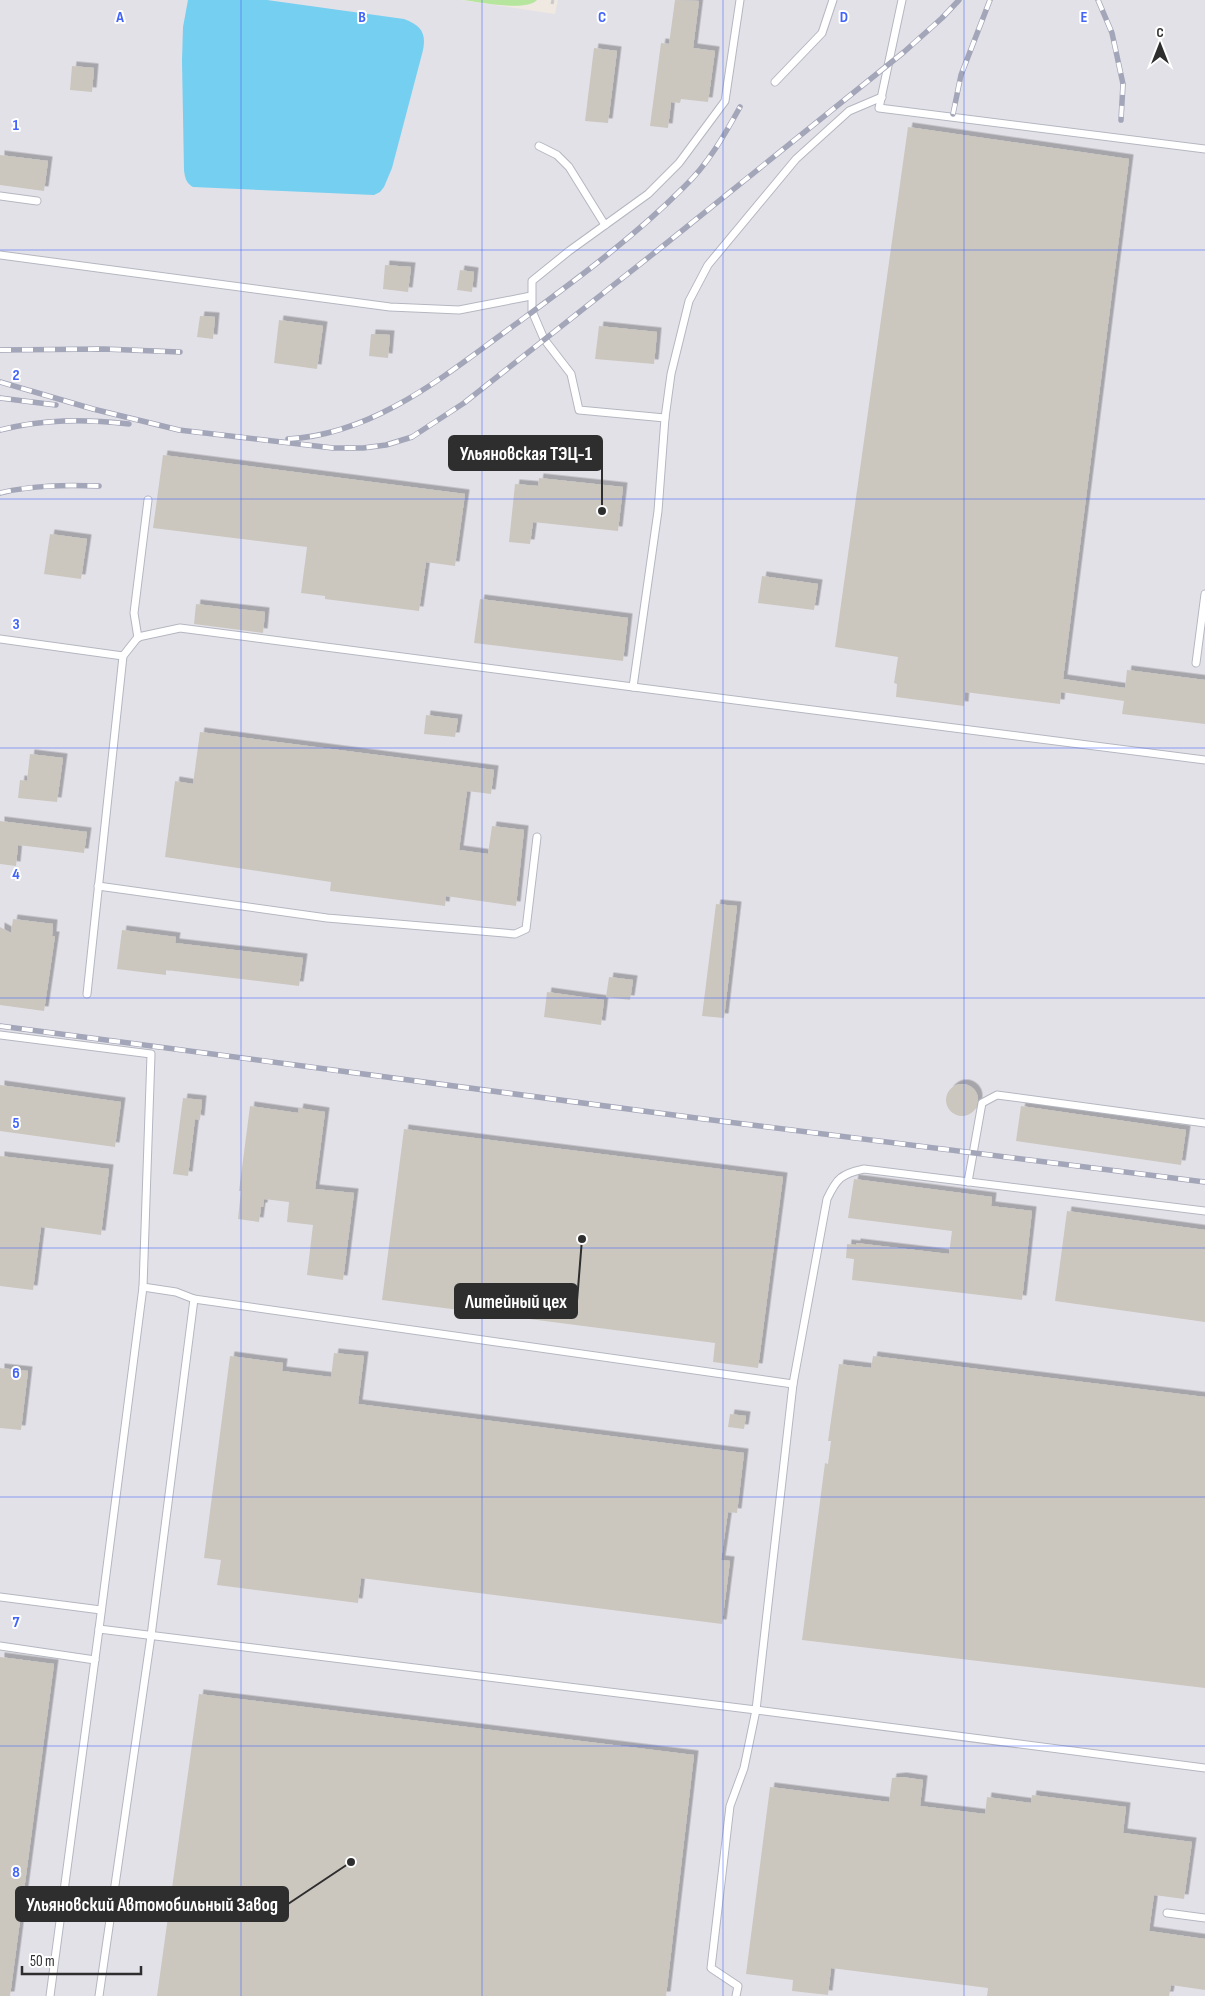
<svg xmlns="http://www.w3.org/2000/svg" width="1205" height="1996" viewBox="0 0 1205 1996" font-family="'Sofia Sans Condensed',sans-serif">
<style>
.industrial{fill:#e3e1e8}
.green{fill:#b6e59e}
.water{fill:#75cff0}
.building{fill:#cbc7bf;filter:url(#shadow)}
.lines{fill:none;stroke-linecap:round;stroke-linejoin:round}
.lane-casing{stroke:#b4b7c1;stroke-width:9}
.path{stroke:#c9c9c9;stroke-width:3;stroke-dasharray:4 2.5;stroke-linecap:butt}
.lane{stroke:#fff;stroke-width:7}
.rail-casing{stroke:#a3a6b8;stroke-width:5.5}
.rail{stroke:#fff;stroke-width:4;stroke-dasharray:11;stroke-linecap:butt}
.grid{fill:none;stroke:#4264fb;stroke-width:1;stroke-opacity:0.55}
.grid-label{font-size:16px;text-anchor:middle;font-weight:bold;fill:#4264fb;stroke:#fff;stroke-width:4;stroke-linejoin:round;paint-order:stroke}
.leader{fill:none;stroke:#2e2e2e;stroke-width:2}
.callout-dot{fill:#2e2e2e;stroke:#fff;stroke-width:2}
.callout{fill:#2e2e2e;stroke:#2e2e2e;stroke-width:2}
.callout-label{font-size:19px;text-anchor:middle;font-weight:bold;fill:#fff}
</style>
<defs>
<filter id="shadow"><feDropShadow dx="4.5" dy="-4.5" stdDeviation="0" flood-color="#0004"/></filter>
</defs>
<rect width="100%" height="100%" fill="#efe9e1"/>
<polygon class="industrial" points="0,0 461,0 555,14 558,0 1205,0 1205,1996 0,1996"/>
<path class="green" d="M463,0h74c-11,12 -58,2 -74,0z"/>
<path class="water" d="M188,0h79l137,19c19,7 23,16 18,35l-30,114 -8,19 -4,5 -6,3 -181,-8c-7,-4 -8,-9 -9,-17l-2,-109 1,-34z"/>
<g class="building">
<polygon points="675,0 699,1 693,48 715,51 708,102 681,99 680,103 671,102 668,128 650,126 661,43 669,44"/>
<polygon points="594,48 617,51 608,123 585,121"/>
<polygon points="72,66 94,68 92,92 70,90"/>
<polygon points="908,127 1129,159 1063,679 1125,688 1127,670 1205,680 1205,724 1122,714 1124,701 1061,692 1060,704 965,692 964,706 896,697 897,684 894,683 898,657 835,647"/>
<polygon points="0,155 48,161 44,191 0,185"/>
<polygon points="385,265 411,267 408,292 383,289"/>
<polygon points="460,270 474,272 472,292 457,290"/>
<polygon points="200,316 215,317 213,339 197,337"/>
<polygon points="279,320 323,326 317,369 274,363"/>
<polygon points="599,326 657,332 654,364 595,359"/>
<polygon points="371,334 390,335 388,358 369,356"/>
<polygon points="163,455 465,494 455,566 426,562 419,611 325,599 325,596 301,593 307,547 153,528"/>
<polygon points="539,478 623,487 618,531 533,522 530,544 509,542 515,484 538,486"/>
<polygon points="50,534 87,539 81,579 44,574"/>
<polygon points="762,576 818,584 814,610 758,603"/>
<polygon points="480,599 628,618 623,661 474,643"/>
<polygon points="196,604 265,612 263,633 194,624"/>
<polygon points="426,715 458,719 455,737 424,734"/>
<polygon points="200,732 494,770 491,794 467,791 459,850 488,854 492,826 524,830 516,906 446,896 445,906 330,891 331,882 165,857 175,781 193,784"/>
<polygon points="30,754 63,758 57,802 18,798 20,780 27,781"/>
<polygon points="0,821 87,832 84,853 18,845 16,866 0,864"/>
<polygon points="716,904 737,906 724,1018 702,1016"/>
<polygon points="13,919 53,924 52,936 55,936 44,1011 0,1005 0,927 11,933"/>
<polygon points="122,930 176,937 175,943 303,958 299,986 166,970 166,975 117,969"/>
<polygon points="609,977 633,980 630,1000 606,997"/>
<polygon points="547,992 604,1000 601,1025 544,1017"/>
<circle cx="962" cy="1100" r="16"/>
<polygon points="0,1085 121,1102 115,1147 0,1131"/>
<polygon points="183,1098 202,1100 200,1120 195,1119 188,1176 173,1174"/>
<polygon points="250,1106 298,1113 299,1108 325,1112 315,1189 354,1193 343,1280 307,1275 313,1225 287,1222 289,1202 264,1199 263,1207 261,1207 259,1222 238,1219 241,1191 239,1191"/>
<polygon points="1021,1106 1186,1130 1181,1165 1016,1141"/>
<polygon points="404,1129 783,1177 758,1368 713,1362 715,1343 382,1300"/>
<polygon points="0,1156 109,1169 101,1235 41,1227 33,1290 0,1286"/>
<polygon points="854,1179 992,1197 991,1206 1032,1211 1022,1300 852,1280 854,1259 846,1258 847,1244 856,1245 856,1243 949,1254 952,1231 848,1218"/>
<polygon points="1067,1211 1205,1230 1205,1322 1055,1301"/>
<polygon points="334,1353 364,1356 358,1404 744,1453 737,1513 728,1512 721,1560 730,1561 722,1624 361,1578 358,1603 217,1585 221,1560 204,1558 230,1356 283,1363 282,1371 331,1377"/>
<polygon points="873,1356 1205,1397 1205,1688 802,1640 825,1463 828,1464 831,1441 828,1441 839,1364 871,1368"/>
<polygon points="0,1368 28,1371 21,1430 0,1428"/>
<polygon points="730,1414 746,1416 744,1429 728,1427"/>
<polygon points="0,1657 54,1664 10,1996 0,1996"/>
<polygon points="199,1694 694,1755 666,1996 157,1996"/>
<polygon points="902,1777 923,1780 920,1806 985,1814 987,1797 1031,1803 1032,1795 1126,1807 1123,1833 1192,1842 1184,1899 1154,1895 1149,1931 1205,1939 1205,1990 1171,1985 1169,1996 987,1996 988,1988 831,1968 828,1995 792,1991 793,1980 746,1974 770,1787 889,1802 892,1778"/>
</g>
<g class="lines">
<g class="lane-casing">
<g id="lane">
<polyline points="740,0 725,101 679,163 648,194 569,251 532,281 532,311 544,339 571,374 579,410 665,418 658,511 633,687 1205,760"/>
<polyline points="902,0 879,108 1205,149"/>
<polyline points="775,82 822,33 833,0"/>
<polyline points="539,146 557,155 569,167 605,225"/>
<polyline points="0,196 37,201"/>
<polyline points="0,255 390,307 459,310 531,296"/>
<polyline points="665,418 671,374 689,301 708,265 796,159 849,111 882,97"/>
<polyline points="138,638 134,613 148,500"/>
<polyline points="0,639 123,656"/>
<polyline points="1196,663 1205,594"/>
<polyline points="98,886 327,918 515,934 526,929 537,837"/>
<polyline points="87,994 123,656 138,637 180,628 633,687"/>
<polyline points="0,1035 151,1054 143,1287 99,1629"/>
<polyline points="968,1182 982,1103 997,1095 1205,1123"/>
<polyline points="194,1299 793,1384"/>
<polyline points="0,1597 101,1610"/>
<polyline points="0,1646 95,1660"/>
<polyline points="1167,1913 1205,1918"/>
<polyline points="50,1996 99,1629 756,1710 1205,1768"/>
<polyline points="99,1996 151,1636 194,1299 176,1292 143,1287"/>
<path d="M736,1996l2,-10 -27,-18 19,-162 14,-38 12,-58 37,-326 34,-185c10,-21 14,-25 37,-30l341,42"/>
</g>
</g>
<polyline class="path" points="552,4 553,0"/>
<use href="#lane" class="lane"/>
<g class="rail-casing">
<g id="rail">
<polyline points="1098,0 1112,33 1123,84 1121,120"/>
<polyline points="953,114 961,75 990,0"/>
<polyline points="0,350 104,349 180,352"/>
<polyline points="0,382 93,409 179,430 333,448 363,448 386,445 412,437 464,403 658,250 904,52 942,18 959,0"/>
<polyline points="0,398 56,405"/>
<path d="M0,430c44,-11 83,-11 129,-6"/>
<path d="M288,439c90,-5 162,-68 232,-118 57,-42 114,-84 164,-134 24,-23 40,-51 56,-80"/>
<path d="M0,493c33,-8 65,-8 99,-7"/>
<polyline points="0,1026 704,1119 1205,1182"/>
</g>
</g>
<use href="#rail" class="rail"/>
</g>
<path class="grid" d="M241,0v1996M482,0v1996M723,0v1996M964,0v1996M0,250h1205M0,499h1205M0,748h1205M0,998h1205M0,1248h1205M0,1497h1205M0,1746h1205"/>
<g class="grid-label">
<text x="120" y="22">A</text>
<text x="362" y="22">B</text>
<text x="602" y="22">C</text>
<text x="844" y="22">D</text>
<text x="1084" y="22">E</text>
<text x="16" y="130">1</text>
<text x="16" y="380">2</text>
<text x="16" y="629">3</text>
<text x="16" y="879">4</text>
<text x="16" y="1128">5</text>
<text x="16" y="1378">6</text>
<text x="16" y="1627">7</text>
<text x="16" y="1877">8</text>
</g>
<path class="leader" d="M602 511L602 453M582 1239L577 1301M351 1862L288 1904"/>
<g class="callout-dot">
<circle cx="602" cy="511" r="5"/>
<circle cx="582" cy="1239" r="5"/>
<circle cx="351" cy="1862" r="5"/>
</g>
<g class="callout">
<rect x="449" y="436" width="153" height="34" rx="5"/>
<rect x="455" y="1284" width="122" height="34" rx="5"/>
<rect x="16" y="1887" width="272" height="34" rx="5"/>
</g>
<g class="callout-label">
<text x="526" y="460">Ульяновская ТЭЦ-1</text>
<text x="516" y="1308">Литейный цех</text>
<text x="152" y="1911">Ульяновский Автомобильный Завод</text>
</g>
<g transform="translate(1160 45)" stroke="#ffffff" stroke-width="4" paint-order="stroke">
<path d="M0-4L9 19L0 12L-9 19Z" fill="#2e2e2e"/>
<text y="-8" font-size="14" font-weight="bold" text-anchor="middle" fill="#2e2e2e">С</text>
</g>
<path d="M22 1966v8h119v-8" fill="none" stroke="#2e2e2e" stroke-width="2.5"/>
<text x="30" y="1966" font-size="15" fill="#2e2e2e" stroke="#ffffff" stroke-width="4" paint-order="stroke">50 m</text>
</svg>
